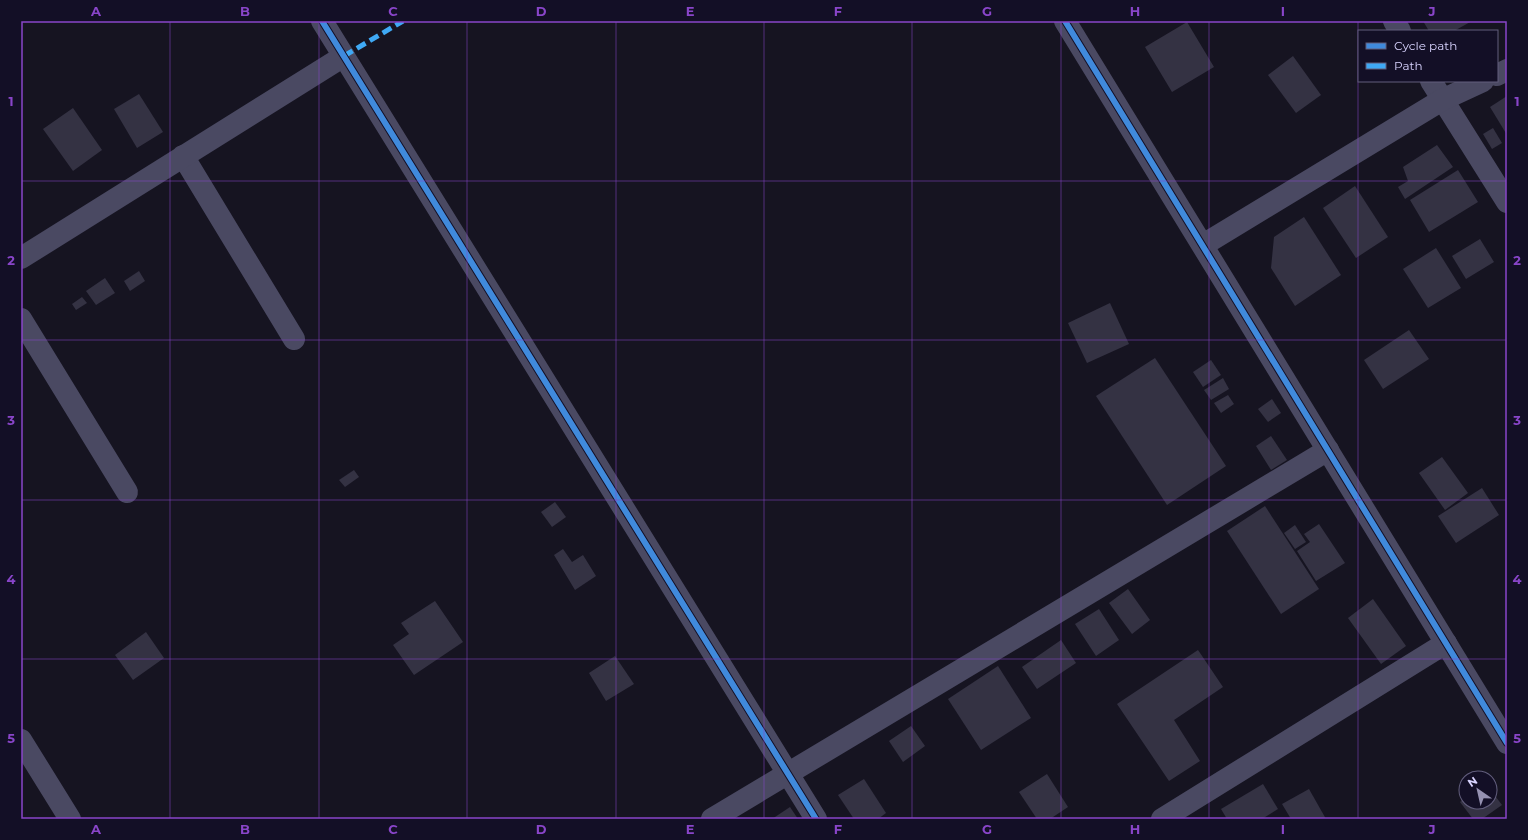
<svg xmlns="http://www.w3.org/2000/svg" width="1528" height="840" viewBox="0 0 1528 840" font-family="Montserrat,sans-serif">
<style>
.building{fill:#343243}
.lines{fill:none;stroke-linecap:round;stroke-linejoin:round}
.minor{stroke:#4a4962;stroke-width:22}
.quiet{stroke:#3fa9f5;stroke-width:5;stroke-dasharray:10 5;stroke-linecap:butt}
.cycleway-casing{stroke:#130f26;stroke-width:8}
.cycleway{stroke:#408adc;stroke-width:6}
.grid{fill:none;stroke:#8945c9;stroke-width:1;stroke-opacity:0.55}
.neatline{fill:none;stroke:#8945c9;stroke-width:1.5}
.grid-label{font-size:13px;text-anchor:middle;font-weight:bold;fill:#8945c9}
</style>
<rect width="100%" height="100%" fill="#161421"/>
<g class="building">
<polygon points="1423,21 1472,21 1454,31 1429,31"/>
<polygon points="1187,22 1214,67 1172,92 1145,47"/>
<polygon points="1293,56 1321,95 1296,113 1268,75"/>
<polygon points="139,94 163,132 137,148 114,109"/>
<polygon points="1507,96 1507,135 1490,107"/>
<polygon points="73,108 102,150 73,171 43,129"/>
<polygon points="1493,128 1502,143 1492,149 1483,134"/>
<polygon points="1437,145 1453,167 1405,199 1398,187 1408,181 1403,167"/>
<polygon points="1458,170 1478,202 1429,232 1410,200"/>
<polygon points="1355,186 1388,237 1356,258 1323,208"/>
<polygon points="1304,217 1341,275 1295,306 1271,268 1274,237"/>
<polygon points="1480,239 1494,262 1466,279 1452,256"/>
<polygon points="1436,248 1461,288 1428,308 1403,269"/>
<polygon points="139,271 145,281 130,291 124,281"/>
<polygon points="105,278 115,293 96,305 86,291"/>
<polygon points="82,297 87,303 76,310 72,304"/>
<polygon points="1110,303 1129,344 1087,363 1068,323"/>
<polygon points="1409,330 1429,359 1383,389 1364,360"/>
<polygon points="1155,358 1226,466 1167,505 1096,396"/>
<polygon points="1211,360 1221,375 1203,387 1193,372"/>
<polygon points="1223,378 1229,389 1211,400 1204,390"/>
<polygon points="1228,395 1234,404 1221,413 1214,403"/>
<polygon points="1272,399 1281,413 1268,422 1258,409"/>
<polygon points="1271,436 1287,460 1271,470 1256,446"/>
<polygon points="1442,457 1468,493 1445,510 1419,473"/>
<polygon points="354,470 359,477 345,487 339,480"/>
<polygon points="1482,488 1499,515 1456,543 1438,516"/>
<polygon points="555,502 566,517 552,527 541,512"/>
<polygon points="1265,506 1319,589 1281,614 1227,531"/>
<polygon points="1319,524 1345,563 1316,581 1297,551 1310,542 1304,534"/>
<polygon points="1295,525 1306,542 1295,549 1284,533"/>
<polygon points="563,549 572,562 583,555 596,576 575,590 554,555"/>
<polygon points="1128,589 1150,620 1132,634 1109,603"/>
<polygon points="1373,599 1406,646 1381,664 1348,618"/>
<polygon points="435,601 463,642 414,675 393,645 409,634 401,623"/>
<polygon points="1099,609 1119,640 1096,656 1075,624"/>
<polygon points="146,632 164,658 133,680 115,655"/>
<polygon points="1061,640 1076,663 1037,689 1022,667"/>
<polygon points="1198,650 1223,687 1174,720 1200,761 1169,781 1117,704"/>
<polygon points="615,656 634,684 606,701 589,673"/>
<polygon points="998,666 1031,718 981,750 948,699"/>
<polygon points="911,726 925,746 903,762 889,741"/>
<polygon points="1047,774 1068,807 1050,819 1037,819 1019,792"/>
<polygon points="864,779 886,813 878,819 854,819 838,795"/>
<polygon points="1263,784 1278,809 1262,819 1227,819 1221,809"/>
<polygon points="1309,789 1326,819 1291,819 1282,804"/>
<polygon points="1490,789 1502,805 1482,819 1473,819 1460,802 1466,797 1466,802 1490,802"/>
<polygon points="790,807 798,819 772,819"/>
</g>
<g class="lines">
<g class="minor">
<polyline points="322,21 816,819"/>
<polyline points="1065,21 1507,743"/>
<polyline points="1394,21 1400,31"/>
<polyline points="1497,75 1507,70"/>
<polyline points="1431,81 1507,202"/>
<polyline points="183,156 294,339"/>
<polyline points="1203,245 1442,100 1483,81"/>
<polyline points="21,258 344,56"/>
<polyline points="21,319 127,492"/>
<polyline points="21,740 70,819"/>
<polyline points="712,819 1328,450"/>
<polyline points="1162,819 1446,643"/>
</g>
<polyline class="quiet" points="344,56 403,21"/>
<g class="cycleway-casing">
<g id="cycleway">
<polyline points="322,21 816,819"/>
<polyline points="1065,21 1507,743"/>
</g>
</g>
<use href="#cycleway" class="cycleway"/>
</g>
<path class="grid" d="M170,21v798M319,21v798M467,21v798M616,21v798M764,21v798M912,21v798M1061,21v798M1209,21v798M1358,21v798M21,181h1486M21,340h1486M21,500h1486M21,659h1486"/>
<rect width="1528" height="840" fill="none" stroke="#130f26" stroke-width="44"/>
<rect x="1358" y="30" width="140" height="52" fill="#130f26" stroke="#625e7d"/>
<rect x="1366" y="43" width="20" height="6" fill="#408adc" stroke="#625e7d"/>
<text x="1394" y="50" font-size="12" fill="#d9d4ff">Cycle path</text>
<rect x="1366" y="63" width="20" height="6" fill="#3fa9f5" stroke="#625e7d"/>
<text x="1394" y="70" font-size="12" fill="#d9d4ff">Path</text>
<g transform="translate(1478 790) rotate(326)"><circle r="19" fill="#130f26" stroke="#625e7d"/>
<path d="M0-3L7 15L0 10L-7 15Z" fill="#9591b1"/>
<text y="-6" font-size="11" font-weight="bold" text-anchor="middle" fill="#d9d4ff">N</text>
</g>
<rect x="22" y="22" width="1484" height="796" class="neatline"/>
<g class="grid-label">
<text x="96" y="16">A</text>
<text x="245" y="16">B</text>
<text x="393" y="16">C</text>
<text x="541" y="16">D</text>
<text x="690" y="16">E</text>
<text x="838" y="16">F</text>
<text x="987" y="16">G</text>
<text x="1135" y="16">H</text>
<text x="1283" y="16">I</text>
<text x="1432" y="16">J</text>
<text x="11" y="106">1</text>
<text x="1517" y="106">1</text>
<text x="11" y="265">2</text>
<text x="1517" y="265">2</text>
<text x="11" y="425">3</text>
<text x="1517" y="425">3</text>
<text x="11" y="584">4</text>
<text x="1517" y="584">4</text>
<text x="11" y="743">5</text>
<text x="1517" y="743">5</text>
<text x="96" y="834">A</text>
<text x="245" y="834">B</text>
<text x="393" y="834">C</text>
<text x="541" y="834">D</text>
<text x="690" y="834">E</text>
<text x="838" y="834">F</text>
<text x="987" y="834">G</text>
<text x="1135" y="834">H</text>
<text x="1283" y="834">I</text>
<text x="1432" y="834">J</text>
</g>
</svg>
